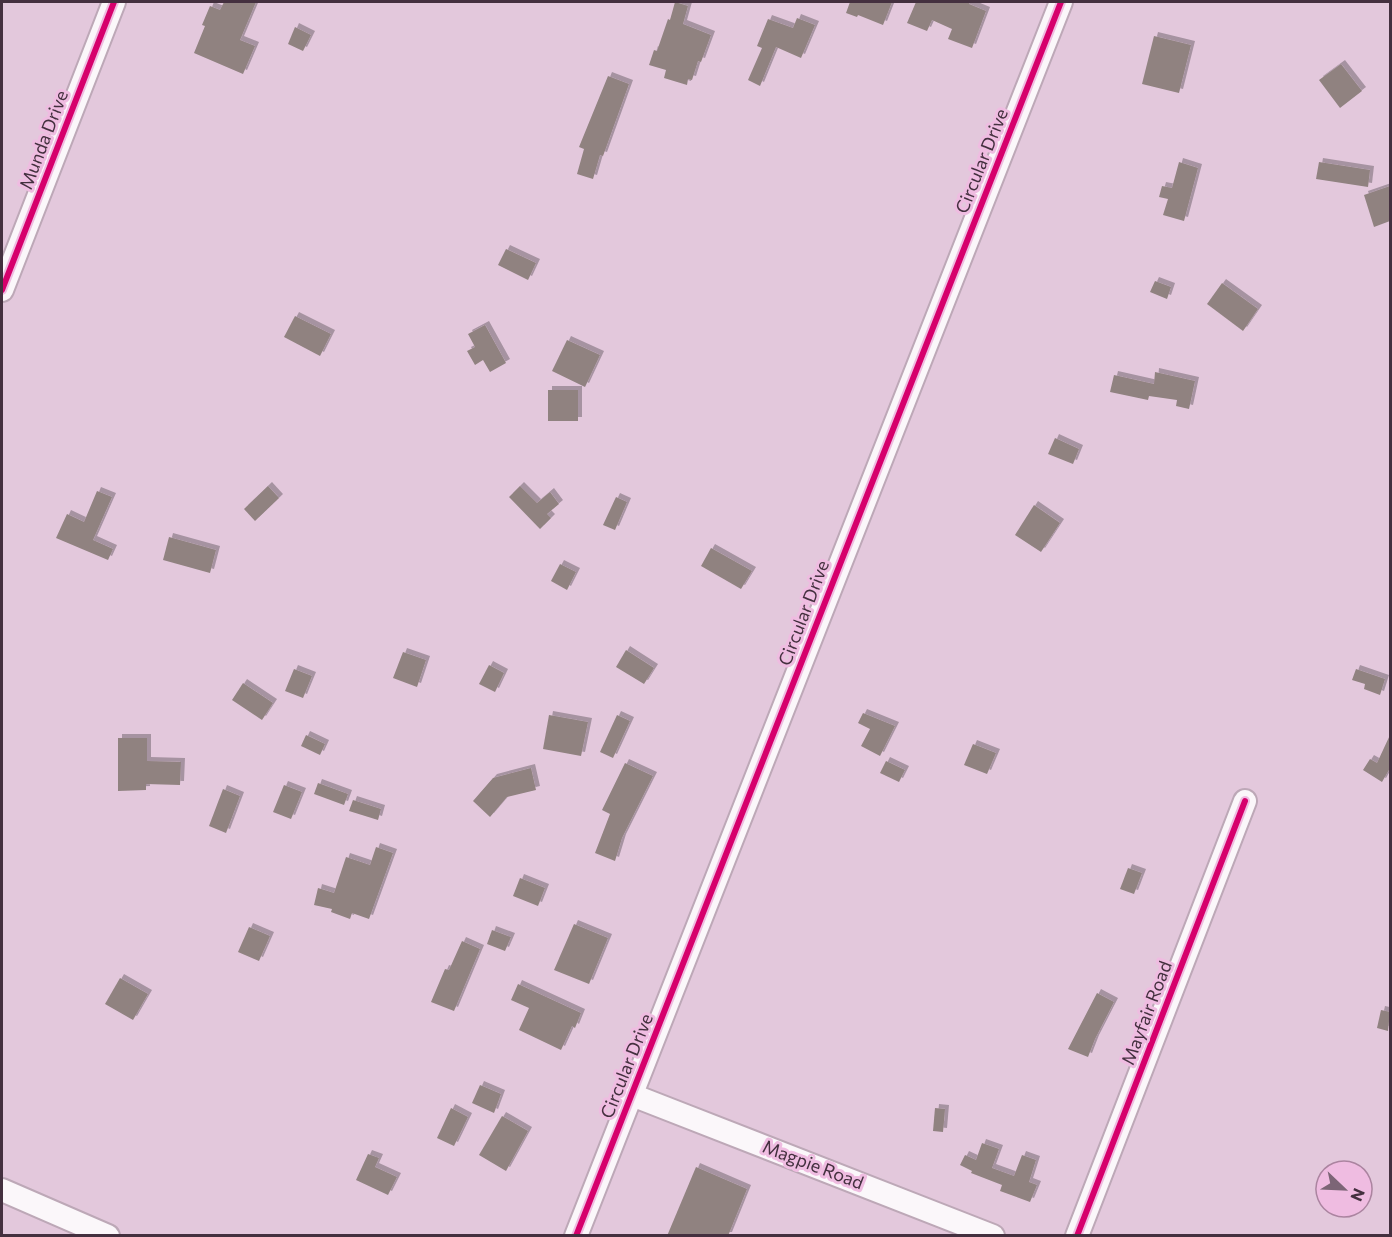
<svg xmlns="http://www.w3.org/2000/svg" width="1392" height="1237" viewBox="0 0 1392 1237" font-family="Commissioner,sans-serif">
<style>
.building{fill:#908280;filter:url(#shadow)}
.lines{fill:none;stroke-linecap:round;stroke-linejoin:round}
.minor-casing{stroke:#bda8b7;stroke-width:26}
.minor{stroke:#fbf7fa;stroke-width:22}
.cycleway-casing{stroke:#efbce1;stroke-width:10}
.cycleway{stroke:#d6006c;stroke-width:6}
.labels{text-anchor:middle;stroke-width:6;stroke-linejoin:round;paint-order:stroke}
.street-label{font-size:18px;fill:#44303f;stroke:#efbce1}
</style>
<defs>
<filter id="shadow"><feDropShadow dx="4" dy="-4" stdDeviation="0" flood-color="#0004"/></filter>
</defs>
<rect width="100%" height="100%" fill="#e3c8dc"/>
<g class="building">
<polygon points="224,2 256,2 240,40 255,46 243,74 194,53 205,26 202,25 210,6 220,10"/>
<polygon points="675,2 688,6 683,24 711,35 701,62 698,61 692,80 688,79 687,85 664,78 666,70 649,65 654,50 657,51 668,19 670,20"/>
<polygon points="850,2 892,2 883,25 858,15 857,17 846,13"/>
<polygon points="916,2 970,2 969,4 986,11 972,48 948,39 952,29 932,20 927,31 907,23"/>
<polygon points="797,18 815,25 801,58 776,47 760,86 748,80 762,48 757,46 768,19 793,28"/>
<polygon points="295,27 311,35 303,51 288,44"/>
<polygon points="1154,36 1191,45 1179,93 1142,84"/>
<polygon points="1341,64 1362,91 1340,108 1319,80"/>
<polygon points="608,76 629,84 603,156 600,155 593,179 577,174 584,149 579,147"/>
<polygon points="1179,162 1198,168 1184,221 1163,215 1168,199 1159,197 1162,186 1172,188"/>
<polygon points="1319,162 1370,170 1368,187 1316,179"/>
<polygon points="1390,186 1390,221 1374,227 1364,195"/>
<polygon points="506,249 536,263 528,280 498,265"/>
<polygon points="1155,281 1171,287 1167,299 1150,292"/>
<polygon points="1222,283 1258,309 1243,331 1207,304"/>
<polygon points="295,316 331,334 320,356 284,337"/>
<polygon points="485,325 506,363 490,372 483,360 475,365 467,351 475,347 468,334"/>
<polygon points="567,340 600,355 585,387 552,371"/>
<polygon points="1155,372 1195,381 1189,409 1176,406 1177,400 1149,396 1148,400 1110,392 1114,375 1154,384"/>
<rect x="548" y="390" width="30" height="31"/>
<polygon points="1055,438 1079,449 1073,464 1048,454"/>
<polygon points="268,486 279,498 255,521 244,509"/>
<polygon points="520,486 537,503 550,492 559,504 547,514 551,518 540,529 509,497"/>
<polygon points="97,491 112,497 93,540 113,549 108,560 56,538 67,514 84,522"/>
<polygon points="616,497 627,502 615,530 603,525"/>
<polygon points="1034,505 1060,523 1041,552 1015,535"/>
<polygon points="169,537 216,550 210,573 163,560"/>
<polygon points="711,548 752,571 741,589 701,566"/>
<polygon points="560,564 576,572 567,590 551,581"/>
<polygon points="626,650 654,668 644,684 616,667"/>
<polygon points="403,652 426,660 417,687 393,678"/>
<polygon points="489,665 504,673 495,692 479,684"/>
<polygon points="294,669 312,676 303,698 285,691"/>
<polygon points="1356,669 1385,679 1380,695 1364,689 1365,684 1352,680"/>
<polygon points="243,683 273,703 262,720 232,700"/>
<polygon points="863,713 895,726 880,756 861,746 870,729 858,723"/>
<polygon points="549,715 588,722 581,756 543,749"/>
<polygon points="617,715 630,721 613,758 600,752"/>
<polygon points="306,735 325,744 320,755 301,746"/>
<polygon points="1390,735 1390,768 1382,782 1363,770 1370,759 1377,763"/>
<polygon points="118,738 147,738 147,761 181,762 180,785 146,784 146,790 118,791"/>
<polygon points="973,744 996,753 987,774 964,765"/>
<polygon points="886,761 905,770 899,782 880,773"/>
<polygon points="625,763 653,776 622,838 615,861 595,853 610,814 602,810"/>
<polygon points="531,768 536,790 507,797 490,817 473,801 493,778"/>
<polygon points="318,783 348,794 344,805 314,794"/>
<polygon points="284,785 302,792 291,819 273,812"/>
<polygon points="223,789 240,796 226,833 209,826"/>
<polygon points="353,800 381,809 378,820 349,811"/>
<polygon points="376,847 393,853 369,919 352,913 350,919 331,912 332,909 314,905 318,888 334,893 346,857 370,865"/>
<polygon points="1128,868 1142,873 1134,894 1120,889"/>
<polygon points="520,878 545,888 538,906 513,896"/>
<polygon points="574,924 608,938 589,984 554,970"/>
<polygon points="249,927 270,936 259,961 238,952"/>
<polygon points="492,930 511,937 505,951 487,944"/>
<polygon points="462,941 480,949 454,1011 431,1002 445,969 449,970"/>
<polygon points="120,978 148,994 133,1020 105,1004"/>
<polygon points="518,984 581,1013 575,1028 572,1026 561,1050 519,1030 529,1008 511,1000"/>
<polygon points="1097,993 1114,1002 1095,1039 1088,1057 1068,1049"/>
<polygon points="1381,1010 1390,1012 1388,1031 1377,1028"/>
<polygon points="480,1085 501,1094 494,1113 472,1103"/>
<polygon points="451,1108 468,1117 454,1146 437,1138"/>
<polygon points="935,1108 945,1109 943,1132 933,1131"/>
<polygon points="502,1116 528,1131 506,1171 479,1155"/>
<polygon points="982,1143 999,1149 992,1168 1014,1176 1022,1155 1036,1160 1029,1182 1037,1185 1030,1202 1000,1191 1002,1185 971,1173 972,1171 960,1165 965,1155 976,1160"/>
<polygon points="368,1154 379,1158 375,1167 397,1177 388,1195 356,1180"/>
<polygon points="696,1167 747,1189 728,1236 667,1236"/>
</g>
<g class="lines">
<g class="minor-casing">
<g id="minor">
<polyline points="2,290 114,2"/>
<polyline points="632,1095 993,1236"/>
<polyline points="2,1190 108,1236"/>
<polyline points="576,1236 1061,2"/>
<polyline points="1077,1236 1245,801"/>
</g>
</g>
<use href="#minor" class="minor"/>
<g class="cycleway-casing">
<g id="cycleway">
<polyline points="2,290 114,2"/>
<polyline points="576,1236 1061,2"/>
<polyline points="1077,1236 1245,801"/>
</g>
</g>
<use href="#cycleway" class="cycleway"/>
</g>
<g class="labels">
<g class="street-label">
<text transform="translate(44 140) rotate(-69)" y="6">Munda Drive</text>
<text transform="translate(982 161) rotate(-68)" y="6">Circular Drive</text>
<text transform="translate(804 613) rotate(-69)" y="6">Circular Drive</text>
<text transform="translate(1147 1013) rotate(-69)" y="6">Mayfair Road</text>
<text transform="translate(627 1066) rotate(-68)" y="6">Circular Drive</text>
<text transform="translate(813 1165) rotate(21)" y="6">Magpie Road</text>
</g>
</g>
<rect width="1392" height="1237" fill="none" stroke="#44303f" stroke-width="6"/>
<g transform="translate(1344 1189) rotate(113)"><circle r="28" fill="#efbce1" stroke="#ab84a0" stroke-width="1.5"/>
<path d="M0-4.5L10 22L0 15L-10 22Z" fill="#7c6576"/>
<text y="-9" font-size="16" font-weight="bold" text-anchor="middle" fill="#44303f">N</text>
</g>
</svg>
